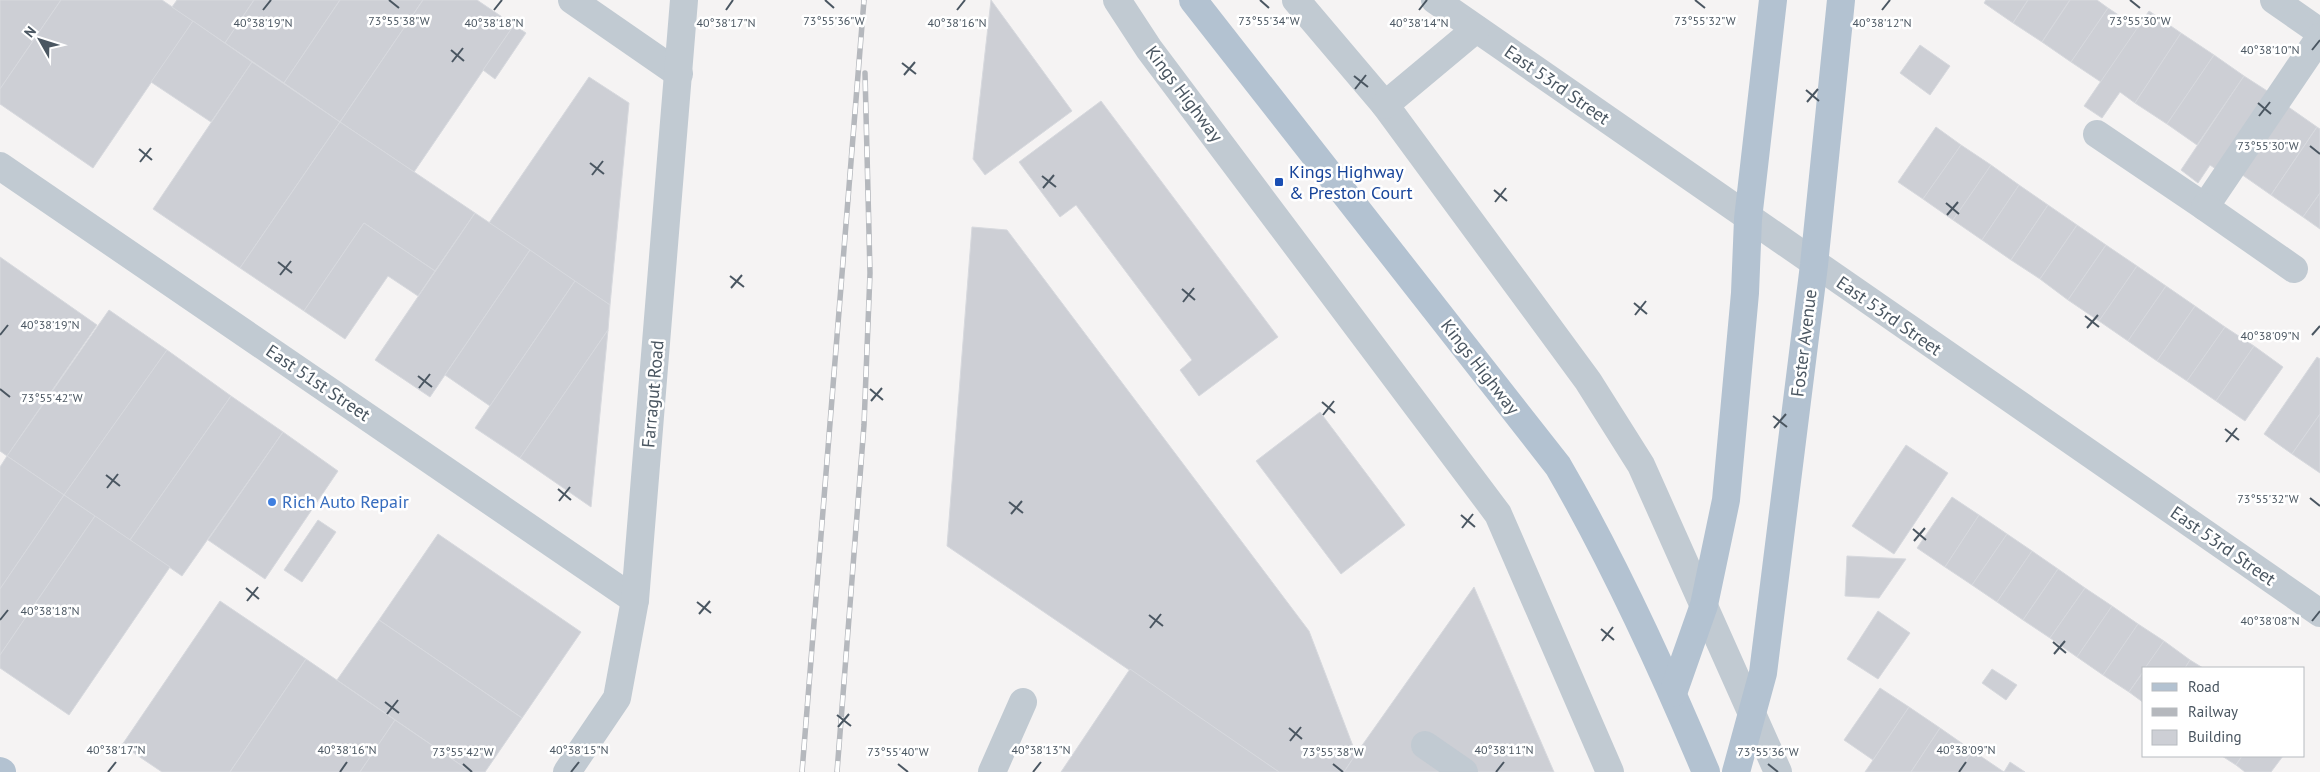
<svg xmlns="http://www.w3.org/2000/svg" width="2320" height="772" viewBox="0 0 2320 772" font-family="'PT Sans',sans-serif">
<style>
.building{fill:#cdcfd5;stroke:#d7d9de}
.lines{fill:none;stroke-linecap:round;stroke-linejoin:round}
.minor{stroke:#c1cad2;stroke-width:28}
.major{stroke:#b3c2d1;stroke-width:28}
.rail-casing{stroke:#b5b8bd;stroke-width:5.5}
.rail{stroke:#fff;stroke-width:4;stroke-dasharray:11;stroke-linecap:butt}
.ticks{fill:none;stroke:#4a5661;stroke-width:2}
.transit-dot{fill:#1a4fb4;stroke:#fff;stroke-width:2}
.shop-dot{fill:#3f7fe0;stroke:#fff;stroke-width:2}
.labels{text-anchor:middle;stroke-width:5;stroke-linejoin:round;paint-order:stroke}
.street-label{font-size:18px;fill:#4a5661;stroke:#fff}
.transit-label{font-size:18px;fill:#164399;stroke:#fff;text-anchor:start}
.shop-label{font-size:18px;fill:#366cbe;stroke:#fff;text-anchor:start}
.ticks-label{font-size:12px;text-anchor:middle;fill:#4a5661;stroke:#fff;stroke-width:5;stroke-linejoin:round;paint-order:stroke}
</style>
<rect width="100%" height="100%" fill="#f5f3f3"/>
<g class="building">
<polygon points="0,0 61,0 0,89"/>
<polygon points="61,0 162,0 193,21 93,168 0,104 0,89"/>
<polygon points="177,0 254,0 225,43 172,7"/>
<polygon points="254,0 340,0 284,83 225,43"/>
<polygon points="340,0 423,0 340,122 284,83"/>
<polygon points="423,0 477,0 514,25 414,172 340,122"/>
<polygon points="991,0 1072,111 985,175 973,159"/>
<polygon points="1986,0 2028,0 2013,23 1984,3"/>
<polygon points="2028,0 2070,0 2042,42 2013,23"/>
<polygon points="2070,0 2097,0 2108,8 2071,62 2042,42"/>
<polygon points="2108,8 2138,28 2101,82 2071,62"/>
<polygon points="2149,11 2181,33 2135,103 2120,92 2102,118 2084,106"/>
<polygon points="193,21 252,62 211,122 151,82"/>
<polygon points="514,25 526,33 495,79 483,70"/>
<polygon points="2181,33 2214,55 2167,124 2135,103"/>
<polygon points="1920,45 1950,66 1930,95 1900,73"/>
<polygon points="2214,55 2244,76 2197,145 2167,124"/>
<polygon points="252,62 340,122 240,268 153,209"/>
<polygon points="2244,76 2275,96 2223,174 2210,165 2198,183 2181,170"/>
<polygon points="589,77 629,103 610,305 489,223"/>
<polygon points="1101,101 1278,337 1199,396 1180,370 1192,360 1076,205 1060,217 1019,162"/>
<polygon points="2287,106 2317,127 2271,195 2241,174"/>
<polygon points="340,122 475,213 435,271 364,223 304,311 240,268"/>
<polygon points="1936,127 1961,145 1923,199 1898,182"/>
<polygon points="2317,127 2320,129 2320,193 2303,217 2271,195"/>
<polygon points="1961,145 1991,165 1953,220 1923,199"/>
<polygon points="1991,165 2019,185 1982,240 1953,220"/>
<polygon points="2019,185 2048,205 2011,260 1982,240"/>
<polygon points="2320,193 2320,229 2303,217"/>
<polygon points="2048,205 2077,225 2040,279 2011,260"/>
<polygon points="475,213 530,250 430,397 375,360"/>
<polygon points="364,223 435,271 418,296 388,276 345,339 304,311"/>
<polygon points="2077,225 2106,245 2068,300 2040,279"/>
<polygon points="972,227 1007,230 1309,631 1356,754 1344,772 1279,772 947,546"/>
<polygon points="2106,245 2137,266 2099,321 2068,300"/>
<polygon points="530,250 575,281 490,406 445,375"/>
<polygon points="0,257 97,325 7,456 0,451"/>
<polygon points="2137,266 2166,286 2128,341 2099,321"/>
<polygon points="575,281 610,305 608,330 520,458 475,428"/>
<polygon points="2166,286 2195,306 2157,361 2128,341"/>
<polygon points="2195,306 2225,327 2187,381 2157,361"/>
<polygon points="109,310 167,350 64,495 7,456"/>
<polygon points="2225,327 2254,346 2216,401 2187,381"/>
<polygon points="608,330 591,507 520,458"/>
<polygon points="2254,346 2283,367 2245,421 2216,401"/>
<polygon points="167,350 231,396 130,540 64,495"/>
<polygon points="2317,357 2320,359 2320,414 2292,454 2264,434"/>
<polygon points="231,396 283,432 182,576 130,540"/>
<polygon points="1320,412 1405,525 1341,574 1256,461"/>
<polygon points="2320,414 2320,473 2292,454"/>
<polygon points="283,432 338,471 265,579 208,540"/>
<polygon points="1906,445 1948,473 1894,554 1852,526"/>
<polygon points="7,456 64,495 0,589 0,467"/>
<polygon points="64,495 95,516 0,655 0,589"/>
<polygon points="1952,497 1979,515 1945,567 1917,548"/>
<polygon points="1979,515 2007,534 1972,585 1945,567"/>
<polygon points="95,516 170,567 69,715 0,668 0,655"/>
<polygon points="318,520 336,532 302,582 284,570"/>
<polygon points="438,534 581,632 522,718 379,620"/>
<polygon points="2007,534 2032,551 1997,602 1972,585"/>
<polygon points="2032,551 2058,569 2023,620 1997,602"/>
<polygon points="1847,556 1906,559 1879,598 1845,596"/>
<polygon points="2058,569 2085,588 2050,638 2023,620"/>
<polygon points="1474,587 1554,772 1344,772 1356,754"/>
<polygon points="2085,588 2112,606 2077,657 2050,638"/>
<polygon points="220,601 306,659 230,772 162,772 122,745"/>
<polygon points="2112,606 2138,624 2103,675 2077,657"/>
<polygon points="1878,611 1910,633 1878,679 1847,659"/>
<polygon points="379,620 522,718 485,772 471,772 337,680"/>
<polygon points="2138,624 2164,641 2129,692 2103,675"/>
<polygon points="2164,641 2190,660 2185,668 2145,668"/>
<polygon points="306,659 395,720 360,772 230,772"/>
<polygon points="2190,660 2203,668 2185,668"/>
<polygon points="1130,669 1279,772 1061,772"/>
<polygon points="1992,669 2017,685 2006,700 1982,683"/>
<polygon points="2144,671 2144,703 2129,692"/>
<polygon points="1880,688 1909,707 1873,760 1844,740"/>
<polygon points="1909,707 1940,728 1911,772 1865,772"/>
<polygon points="395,720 471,772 360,772"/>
<polygon points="1940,728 1973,751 1958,772 1911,772"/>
<polygon points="1973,751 2004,772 1958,772"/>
<polygon points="2222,756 2242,756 2236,765"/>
<polygon points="2242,756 2283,756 2271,772 2245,772 2236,765"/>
<polygon points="2010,762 2025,772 2004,772"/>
</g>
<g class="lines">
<g class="minor">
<polyline points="572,0 679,74"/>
<polyline points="1117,0 1149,49 1498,514 1610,772"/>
<polyline points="1296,0 1385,105 1588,381 1641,465 1778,772"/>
<polyline points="1435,0 2320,613"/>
<polyline points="2274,0 2320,32"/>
<polyline points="1385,105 1476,29"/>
<polyline points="2097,134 2205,207 2320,37"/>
<polyline points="0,166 635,600"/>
<polyline points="2205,207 2294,269"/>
<polyline points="1425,745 1464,772"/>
<polyline points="567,772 617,698 635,600 684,0"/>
<polyline points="992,772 1023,702"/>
</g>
<g class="major">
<path d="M1193,0l365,466c57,98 104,201 148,306"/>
<polyline points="1673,693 1704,605 1726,500 1745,293 1748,219 1773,0"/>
<polyline points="0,771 2,772"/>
<polyline points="1736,772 1763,673 1814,265 1841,0"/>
</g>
<g class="rail-casing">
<g id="rail">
<polyline points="802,772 864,0"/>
<polyline points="837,772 864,425 870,273 865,73"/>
</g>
</g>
<use href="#rail" class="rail"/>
</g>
<path class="ticks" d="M389,0l10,8M825,0l9,8M1260,0l9,8M1695,0l10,8M2130,0l10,8M263,10l8,-10M494,10l8,-10M726,10l7,-10M957,10l8,-10M1419,10l8,-10M1882,10l8,-10M451,50l13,11M2312,50l8,-10M452,62l11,-14M902,63l14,11M904,75l11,-13M1354,76l14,11M1355,89l11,-14M1806,90l13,11M1807,102l11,-13M2258,103l13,11M2259,116l11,-14M2310,146l10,8M139,149l13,11M140,162l11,-14M590,163l14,11M592,175l11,-14M1042,176l14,11M1043,188l11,-13M1494,190l13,11M1495,202l11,-14M1946,203l13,11M1947,215l11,-13M278,262l14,11M280,275l11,-14M730,276l14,11M731,288l11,-13M1182,289l13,11M1183,302l11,-14M1634,303l13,11M1635,315l11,-14M2085,316l14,11M2087,328l11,-13M0,335l8,-10M2312,335l8,-9M418,376l14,11M419,388l11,-14M0,389l10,8M870,389l13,11M871,401l11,-13M1322,402l13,11M1323,415l11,-14M1773,416l14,11M1774,428l12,-14M2225,429l14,11M2226,442l11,-14M106,475l14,11M107,488l11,-14M558,489l13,11M2310,498l10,8M559,501l11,-14M1009,502l14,11M1011,514l11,-13M1461,515l14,12M1462,528l11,-14M1913,529l13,11M1914,541l11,-13M246,588l13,11M247,601l11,-14M697,602l14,11M699,614l11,-13M1149,615l14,11M0,620l8,-10M2312,621l8,-10M1150,628l11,-14M1601,629l13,11M1602,641l11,-14M2053,642l13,11M2054,654l11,-13M385,702l14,11M387,714l11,-14M837,715l14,11M838,727l11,-13M1289,728l13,11M1290,741l11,-14M463,764l9,8M898,764l10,8M1333,764l10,8M1768,764l10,8M108,772l8,-10M340,772l7,-10M571,772l8,-10M1033,772l8,-10M1496,772l8,-10M1959,772l7,-10"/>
<rect class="transit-dot" x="1274" y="177" width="10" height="10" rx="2.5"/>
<circle class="shop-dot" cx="272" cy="502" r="5"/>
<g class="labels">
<g class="street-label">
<text transform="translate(1557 85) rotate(35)" y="6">East 53rd Street</text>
<text transform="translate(1184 94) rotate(53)" y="6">Kings Highway</text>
<text transform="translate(1889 316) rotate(35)" y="6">East 53rd Street</text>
<text transform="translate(1804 343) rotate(-83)" y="6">Foster Avenue</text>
<text transform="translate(1480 367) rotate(52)" y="6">Kings Highway</text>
<text transform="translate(318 383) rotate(34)" y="6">East 51st Street</text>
<text transform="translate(653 394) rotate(-85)" y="6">Farragut Road</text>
<text transform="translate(2223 546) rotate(35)" y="6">East 53rd Street</text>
</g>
<g class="transit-label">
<text x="1289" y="178">Kings Highway<tspan x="1289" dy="21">&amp; Preston Court</tspan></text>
</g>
<g class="shop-label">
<text x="282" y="508">Rich Auto Repair</text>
</g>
</g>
<g class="ticks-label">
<text x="2140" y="25">73°55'30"W</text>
<text x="399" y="25">73°55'38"W</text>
<text x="834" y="25">73°55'36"W</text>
<text x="1269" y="25">73°55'34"W</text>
<text x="1705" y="25">73°55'32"W</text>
<text x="263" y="27">40°38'19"N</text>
<text x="494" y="27">40°38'18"N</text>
<text x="726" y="27">40°38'17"N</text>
<text x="957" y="27">40°38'16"N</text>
<text x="1419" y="27">40°38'14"N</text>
<text x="1882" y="27">40°38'12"N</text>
<text x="2270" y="54">40°38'10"N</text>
<text x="2268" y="150">73°55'30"W</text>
<text x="50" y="329">40°38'19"N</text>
<text x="2270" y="340">40°38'09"N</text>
<text x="52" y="402">73°55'42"W</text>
<text x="2268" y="503">73°55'32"W</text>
<text x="50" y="615">40°38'18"N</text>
<text x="2270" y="625">40°38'08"N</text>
<text x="116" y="754">40°38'17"N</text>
<text x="347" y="754">40°38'16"N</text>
<text x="579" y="754">40°38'15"N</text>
<text x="1041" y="754">40°38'13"N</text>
<text x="1504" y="754">40°38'11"N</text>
<text x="1966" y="754">40°38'09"N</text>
<text x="463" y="756">73°55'42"W</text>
<text x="898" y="756">73°55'40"W</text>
<text x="1333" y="756">73°55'38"W</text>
<text x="1768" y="756">73°55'36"W</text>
</g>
<rect x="2142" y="667" width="162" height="90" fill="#ffffff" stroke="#b7bbc0"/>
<rect x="2152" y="683" width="25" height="8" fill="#b3c2d1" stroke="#b7bbc0"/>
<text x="2188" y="692" font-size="15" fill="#4a5661">Road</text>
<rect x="2152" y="708" width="25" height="8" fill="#b5b8bd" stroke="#b7bbc0"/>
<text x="2188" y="717" font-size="15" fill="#4a5661">Railway</text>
<rect x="2152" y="730" width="25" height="15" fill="#cdcfd5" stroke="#b7bbc0"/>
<text x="2188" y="742" font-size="15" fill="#4a5661">Building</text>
<g transform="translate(40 40) rotate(309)" stroke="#ffffff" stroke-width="4" paint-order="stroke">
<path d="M0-4L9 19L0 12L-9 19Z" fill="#4a5661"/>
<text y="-8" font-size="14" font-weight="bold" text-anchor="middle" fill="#4a5661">N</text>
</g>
</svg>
